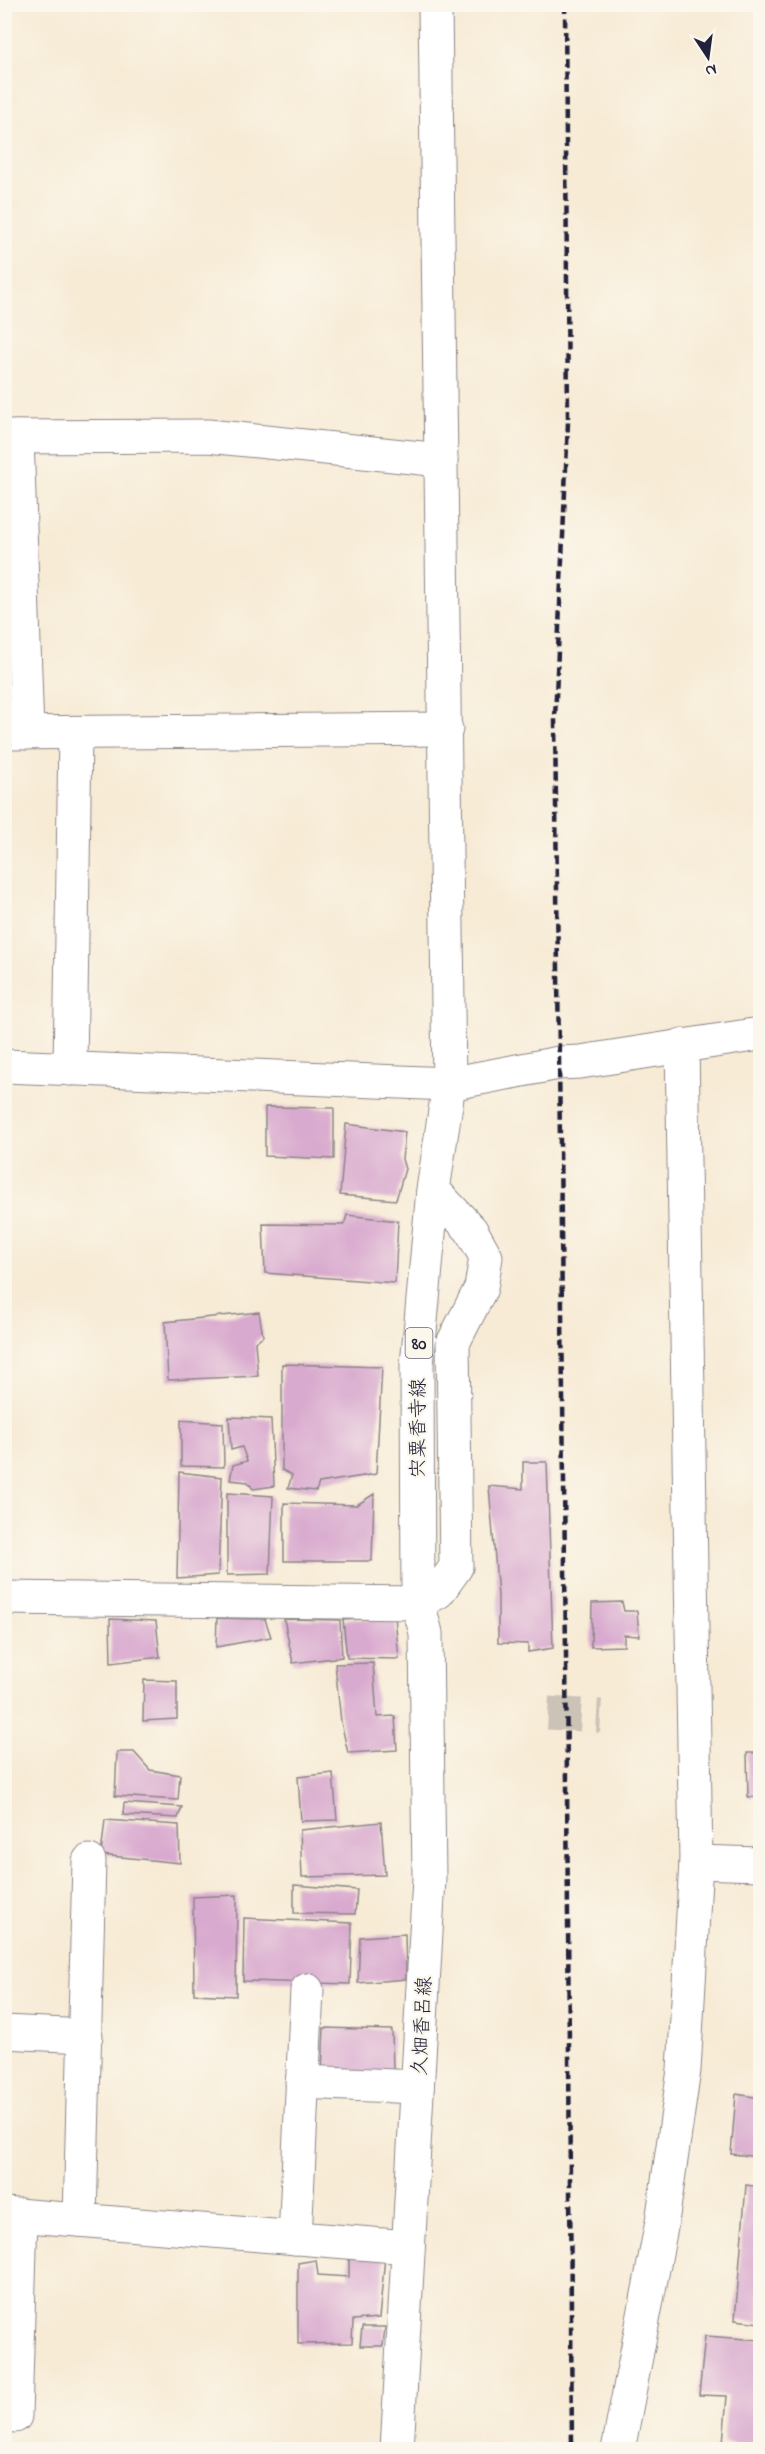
<svg xmlns="http://www.w3.org/2000/svg" width="765" height="2454" viewBox="0 0 765 2454" font-family="'Indie Flower','Klee One',sans-serif">
<style>
.building{fill:#d9aacf}
.lines{fill:none;stroke-linecap:round;stroke-linejoin:round}
.minor-tunnel{stroke:#ccc3b7;stroke-width:33;stroke-dasharray:33 16;stroke-linecap:butt}
.minor-casing{stroke:#8c8688;stroke-width:35}
.major-casing{stroke:#8c8688;stroke-width:35}
.minor{stroke:#fff;stroke-width:33}
.major{stroke:#fff;stroke-width:33}
.rail{stroke:#22223b;stroke-width:4.5;stroke-dasharray:9 4.5;stroke-linecap:butt}
.labels{text-anchor:middle;stroke-width:4.5;stroke-linejoin:round;paint-order:stroke}
.shield{fill:#fbf7ec;stroke:#636270;stroke-width:1.5}
.shield-label{font-size:18px;font-weight:bold;fill:#22223b}
.street-label{font-size:20px;fill:#22223b;stroke:#fbf7ec}
</style>
<rect width="100%" height="100%" fill="#fbf7ec"/>
<filter id="ink" filterUnits="userSpaceOnUse"><feTurbulence type="fractalNoise" baseFrequency=".0167" numOctaves="2"/><feDisplacementMap in="SourceGraphic" scale="12" xChannelSelector="R" yChannelSelector="G"/><feConvolveMatrix kernelMatrix="1 2 1 2 8 2 1 2 1" color-interpolation-filters="sRGB"/></filter>
<filter id="wash" filterUnits="userSpaceOnUse"><feTurbulence type="fractalNoise" baseFrequency=".008" numOctaves="4" result="noise"/><feDisplacementMap in="SourceGraphic" scale="24" xChannelSelector="R" yChannelSelector="G"/><feGaussianBlur stdDeviation="1.35" result="paint"/><feColorMatrix in="noise" values="0 0 0 0 0 0 0 0 0 0 0 0 0 0 0 0 0 1.4 0 .05"/><feComposite in="paint" operator="in"/></filter>
<g filter="url(#wash)">
<rect width="100%" height="100%" fill="#f7ebd6"/>
<g id="blocks">
<g class="building">
<polygon points="265,1107 334,1108 334,1159 265,1156"/>
<polygon points="346,1124 405,1132 402,1159 405,1169 396,1200 340,1195"/>
<polygon points="347,1215 398,1221 395,1283 265,1273 263,1224 344,1225"/>
<polygon points="259,1312 263,1336 255,1342 258,1376 168,1380 165,1322"/>
<polygon points="282,1364 382,1367 376,1474 319,1483 316,1491 288,1488 292,1475 282,1470"/>
<polygon points="229,1417 271,1419 274,1486 253,1489 248,1482 230,1480 233,1465 247,1461 242,1447 231,1450"/>
<polygon points="181,1420 223,1423 224,1467 181,1466"/>
<polygon points="523,1462 547,1462 553,1648 528,1652 528,1644 498,1643 498,1596 489,1486 523,1489"/>
<polygon points="179,1472 222,1477 218,1575 177,1578"/>
<polygon points="227,1493 273,1496 270,1574 227,1575"/>
<polygon points="374,1494 372,1561 284,1561 284,1503 357,1505"/>
<polygon points="622,1602 624,1611 637,1611 639,1636 624,1635 624,1646 591,1647 592,1603"/>
<polygon points="395,1617 399,1659 347,1658 343,1620"/>
<polygon points="217,1618 265,1619 271,1637 216,1647"/>
<polygon points="110,1619 156,1621 160,1657 111,1663"/>
<polygon points="284,1619 340,1620 342,1657 293,1663"/>
<polygon points="373,1663 377,1717 395,1716 397,1750 348,1753 341,1722 335,1664"/>
<polygon points="144,1680 177,1681 177,1719 143,1721"/>
<polygon points="117,1752 134,1752 150,1770 180,1775 178,1800 115,1796"/>
<polygon points="747,1753 760,1753 760,1797 748,1797"/>
<polygon points="333,1773 337,1820 301,1821 298,1777"/>
<polygon points="124,1803 182,1807 178,1818 123,1815"/>
<polygon points="105,1820 179,1825 180,1863 101,1855"/>
<polygon points="381,1822 385,1875 302,1877 300,1830"/>
<polygon points="294,1885 357,1890 355,1914 294,1913"/>
<polygon points="237,1895 236,1996 194,1994 193,1897"/>
<polygon points="244,1918 352,1923 350,1984 243,1981"/>
<polygon points="405,1934 406,1979 358,1983 360,1937"/>
<polygon points="324,2028 392,2030 393,2072 322,2073"/>
<polygon points="736,2094 760,2098 760,2157 731,2154"/>
<polygon points="746,2185 760,2187 760,2323 735,2320"/>
<polygon points="349,2251 385,2257 379,2318 353,2320 352,2343 298,2344 298,2263 316,2260 318,2275 349,2277"/>
<polygon points="362,2327 385,2327 383,2346 360,2346"/>
<polygon points="705,2336 760,2340 760,2447 723,2443 727,2396 699,2395"/>
</g>
</g>
</g>
<g filter="url(#ink)">
<use href="#blocks" fill-opacity="0" stroke="#8c8688" stroke-width="1.5"/>
<g class="lines">
<polyline class="minor-tunnel" points="548,1713 601,1716"/>
<g class="minor-casing">
<g id="minor">
<polyline points="4,437 208,436 441,460"/>
<polyline points="17,437 27,733"/>
<polyline points="4,733 446,729"/>
<polyline points="4,1066 449,1084 435,4"/>
<polyline points="70,1069 75,733"/>
<polyline points="418,1603 438,1592 456,1567 453,1343 481,1288 486,1257 471,1230 433,1190"/>
<polyline points="696,1862 760,1864"/>
<polyline points="4,2032 86,2036"/>
<polyline points="302,2082 417,2087"/>
<polyline points="4,2214 408,2247"/>
<polyline points="80,2220 89,1861"/>
<polyline points="295,2238 307,1990"/>
<polyline points="15,2416 21,2215"/>
<polyline points="618,2450 662,2222 684,2070 696,1862 682,1045"/>
</g>
</g>
<g class="major-casing">
<g id="major">
<polyline points="4,1598 418,1603"/>
<polyline points="397,2450 429,1879 426,1633 418,1603 417,1365 433,1190 449,1084 559,1063 580,1062 760,1034"/>
</g>
</g>
<use href="#minor" class="minor"/>
<use href="#major" class="major"/>
<polyline class="rail" points="565,4 568,422 555,719 566,1652 572,2450"/>
</g>
</g>
<g class="labels">
<rect class="shield" x="405.5" y="1328" width="27" height="30" rx="4.5"/>
<g class="shield-label">
<text x="419" y="1349">80</text>
</g>
<g class="street-label">
<text transform="translate(417 1428) rotate(-90)" y="7">宍粟香寺線</text>
<text transform="translate(421 2026) rotate(-87)" y="7">久畑香呂線</text>
</g>
</g>
<rect width="765" height="2454" fill="none" stroke="#fbf7ec" stroke-width="24"/>
<g transform="translate(708 57) rotate(167)" stroke="#fbf7ec" stroke-width="4.5" paint-order="stroke">
<path d="M0-4.5L10 22L0 15L-10 22Z" fill="#22223b"/>
<text y="-9" font-size="16" font-weight="bold" text-anchor="middle" fill="#22223b">N</text>
</g>
</svg>
